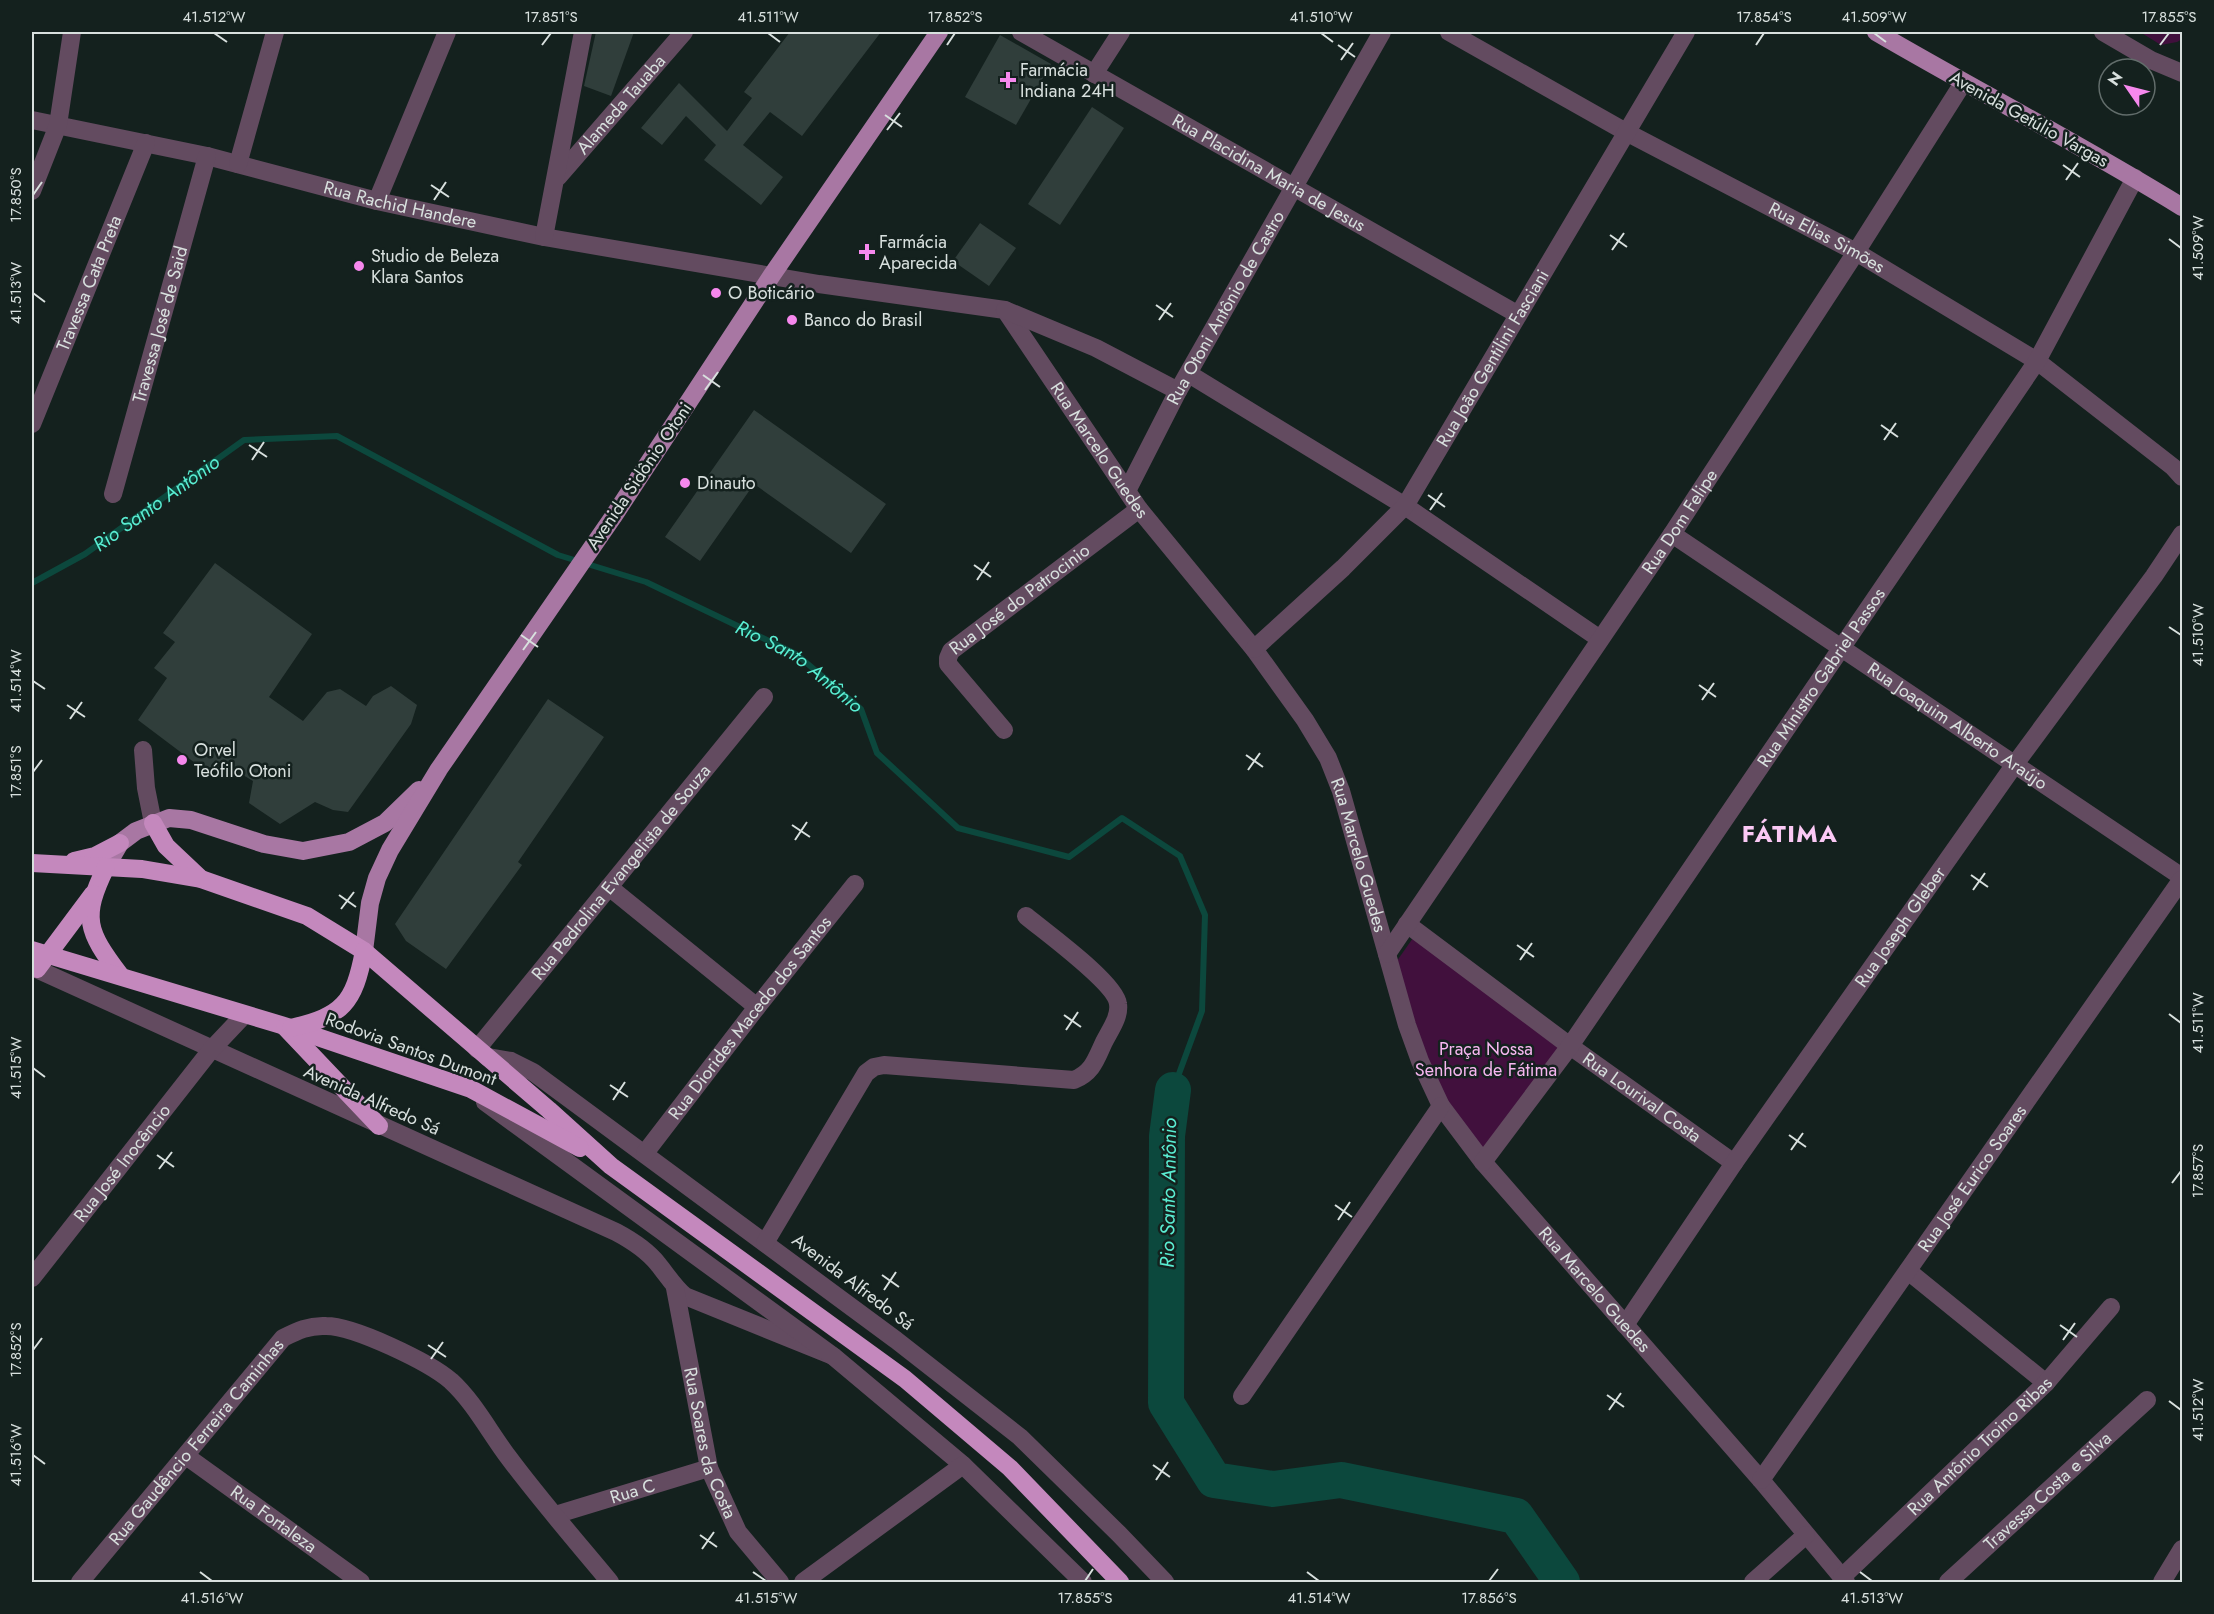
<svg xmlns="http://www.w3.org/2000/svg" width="2214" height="1614" viewBox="0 0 2214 1614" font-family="Jost,sans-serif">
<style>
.green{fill:#41103d}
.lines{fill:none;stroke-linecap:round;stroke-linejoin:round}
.stream{stroke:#0c483d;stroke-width:6}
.river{stroke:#0c483d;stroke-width:36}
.building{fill:#303e3b}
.minor{stroke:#634b60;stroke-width:18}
.major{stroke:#a877a3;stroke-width:18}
.highway{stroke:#c488bd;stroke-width:18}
.ticks{fill:none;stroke:#d8e0de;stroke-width:2}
.poi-dot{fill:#f688ed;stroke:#14211e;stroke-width:2}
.labels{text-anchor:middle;stroke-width:5;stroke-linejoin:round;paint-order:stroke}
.poi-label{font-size:18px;fill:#d8e0de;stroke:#14211e;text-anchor:start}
.street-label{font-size:18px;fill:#d8e0de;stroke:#14211e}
.park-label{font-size:18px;fill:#f7b6f0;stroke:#14211e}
.water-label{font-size:20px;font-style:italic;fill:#5aedd2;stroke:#14211e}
.district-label{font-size:24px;font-weight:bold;letter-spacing:1.5px;fill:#fbc9f5;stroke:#14211e}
.neatline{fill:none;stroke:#d8e0de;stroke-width:2}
.ticks-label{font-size:15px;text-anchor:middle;fill:#d8e0de}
</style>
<rect width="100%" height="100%" fill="#14211e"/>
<g class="green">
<polygon points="2140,32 2182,32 2182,39 2177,42 2161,45"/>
<polygon points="1413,938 1564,1048 1487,1153 1442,1100 1394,965"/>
</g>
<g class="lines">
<path class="stream" id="s1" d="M32,583l53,-29 159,-114 93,-4 221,119 88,27 150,72 65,55 16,44 81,75 111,29 53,-39 58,38 25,59 -3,96 -29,79"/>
<polyline class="river" points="1173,1090 1167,1136 1166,1403 1214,1480 1273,1489 1341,1480 1516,1516 1562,1582"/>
</g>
<g class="building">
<polygon points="596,32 634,32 611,96 584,86"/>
<polygon points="790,32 881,32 802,136 770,112 743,145 783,177 761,205 704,160 716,145 686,116 662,145 641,128 679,83 727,131 752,98 744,92"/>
<polygon points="1000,35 1051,64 1016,125 965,97"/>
<polygon points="1092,107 1124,128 1060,225 1028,204"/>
<polygon points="980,223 1016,248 989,286 953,261"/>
<polygon points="754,410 886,504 851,553 754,484 700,561 665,537"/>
<polygon points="215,563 312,634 269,697 303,721 327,692 340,689 366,706 373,696 391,686 417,705 411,724 348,812 333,810 315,802 280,824 249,803 253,781 228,766 203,769 138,720 167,678 154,668 175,642 163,633"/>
<polygon points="548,699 604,737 518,862 522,865 446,969 406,941 395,924"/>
</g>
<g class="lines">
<g class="minor">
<path id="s2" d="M1021,32l496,282"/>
<path id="s3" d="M1449,32l177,100 230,120 181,109 136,106 9,10"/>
<polyline points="2103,32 2151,60 2182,73"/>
<polyline points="1094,74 1121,32"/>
<path id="s4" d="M32,120l175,36 170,45 167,36 275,47 186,26 134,199 115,140 51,71 23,38 13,33 66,234 13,36 21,45 42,56 278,318 85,102"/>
<polyline points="238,164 275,32"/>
<path id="s5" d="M558,177l126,-145"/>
<polyline points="32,191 58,125 72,32"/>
<polyline points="377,201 447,32"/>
<polyline points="544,237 583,32"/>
<polyline points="1005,310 1096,348 1178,391"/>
<polyline points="1189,374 1405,506 1600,639"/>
<path id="s6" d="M32,424l114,-281"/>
<path id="s7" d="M1127,491l51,-100 204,-359"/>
<path id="s8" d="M113,494l94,-338"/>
<path id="s9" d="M1672,534l510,343"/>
<path id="s10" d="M1254,649l89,-81 62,-62 281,-474"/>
<path id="s11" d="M1004,730l-56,-66v-6l3,-7 188,-142"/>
<polyline points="143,750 146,788 153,823"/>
<polyline points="609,887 757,1007"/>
<path id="s12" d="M1407,924l163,122 164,117"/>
<path id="s13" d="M1387,954l285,-420 184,-282 107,-169"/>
<path d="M32,967l584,265c15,8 31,18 42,32 9,11 16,23 27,32l148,60"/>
<path id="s14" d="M477,1049l287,-352"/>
<polyline points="487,1057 511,1061 533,1072 896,1340 1020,1437 1119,1534 1165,1582"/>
<polyline points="485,1102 833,1356 963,1465 1083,1582"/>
<path id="s15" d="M645,1153l112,-146 98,-123"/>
<path id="s16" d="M1483,1162l87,-116 467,-685 98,-183"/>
<path d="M765,1243l101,-170 8,-6 10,-2 190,15c19,-8 22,-21 30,-38 6,-12 16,-25 14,-38 -2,-21 -73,-72 -92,-88"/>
<polyline points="1908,1271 2046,1383"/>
<path id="s17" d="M32,1278l179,-228 33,-35"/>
<path id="s18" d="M675,1288l34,180 29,64 42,50"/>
<path id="s19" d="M1625,1325l109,-162 281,-399 139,-188 28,-42"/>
<polyline points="1242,1396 1441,1106"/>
<path id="s20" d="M186,1456l175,126"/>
<path id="s21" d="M1761,1480l421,-601"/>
<path id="s22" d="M555,1515l154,-47"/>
<path id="s23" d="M1842,1577l204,-194 65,-76"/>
<path id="s24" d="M80,1582l203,-244c14,-7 26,-13 43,-12 28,0 103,36 125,55 23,21 39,52 58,77 32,43 67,83 101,124"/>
<polyline points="803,1582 963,1465"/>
<polyline points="1753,1582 1806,1535"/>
<path id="s25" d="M1948,1582l199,-182"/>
<polyline points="2162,1582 2182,1549"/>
</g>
<g class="major">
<path d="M1876,32c101,59 206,113 306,175"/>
<polyline points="106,867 120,843 136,831 169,818 191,820 264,844 303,851 349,842 385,823 419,790"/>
<polyline points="364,951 370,903 377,878 390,850 439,769 613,517 772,275 939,32"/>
</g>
<g class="highway">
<polyline points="153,823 166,846 201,879"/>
<polyline points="74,861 95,856 120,843"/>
<polyline points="32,863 142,869 201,879 307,916 364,951 549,1110 611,1166 905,1379 1010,1468 1120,1582"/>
<path d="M106,867c-25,51 -19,64 14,108"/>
<polyline points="32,950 291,1028 471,1089 580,1148"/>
<polyline points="37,969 93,894"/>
<polyline points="285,1027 379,1126"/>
<path d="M291,1028c52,-12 63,-25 73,-77"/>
</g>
</g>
<path class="ticks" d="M214,33l13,9M768,33l12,9M1321,33l12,9M1874,33l12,9M542,45l9,-12M947,45l8,-12M1338,45l17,12M1756,45l8,-12M2160,45l9,-12M1341,60l12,-17M885,115l17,12M887,130l13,-17M2063,165l17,12M2066,180l12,-17M431,185l18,12M33,195l9,-13M434,200l12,-18M1610,235l17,12M2169,239l12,9M1612,250l12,-17M33,293l12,9M1156,305l17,12M1159,320l12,-17M703,375l17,12M705,390l13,-18M1881,425l17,12M1884,440l12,-17M249,445l18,12M252,460l12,-18M1428,495l17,12M1430,510l12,-17M974,565l17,12M977,580l12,-18M2169,627l12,8M521,635l17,12M523,650l13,-18M33,681l12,8M1699,685l17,12M1702,700l12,-17M67,705l18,12M70,719l12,-17M1246,755l17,12M1248,770l12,-17M33,772l9,-12M792,825l18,12M795,840l12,-18M1971,875l17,12M1973,890l12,-17M339,895l17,12M341,909l13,-17M1517,945l17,12M1520,960l12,-17M2169,1014l12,9M1064,1015l17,12M1066,1030l12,-18M33,1068l12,9M610,1085l18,12M613,1100l12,-18M1789,1135l17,12M1791,1150l12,-17M157,1155l17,12M159,1169l13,-17M2172,1183l9,-12M1335,1205l17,12M1338,1220l12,-18M882,1275l17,12M884,1290l12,-18M2060,1325l17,12M2063,1340l12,-17M428,1345l18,12M33,1350l9,-12M431,1359l12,-17M1607,1395l17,12M2169,1401l12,9M1609,1410l12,-17M33,1455l12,9M1153,1465l17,12M1156,1480l12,-18M700,1535l17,12M702,1549l12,-17M200,1572l12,9M753,1572l13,9M1307,1572l12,9M1860,1572l12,9M1085,1581l8,-12M1489,1581l9,-12"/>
<g class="poi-dot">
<path d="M1005 71h6v6h6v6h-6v6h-6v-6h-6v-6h6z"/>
<path d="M864 243h6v6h6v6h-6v6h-6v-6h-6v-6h6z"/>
<circle cx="359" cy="266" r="6"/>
<circle cx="716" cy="293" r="6"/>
<circle cx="792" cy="320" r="6"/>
<circle cx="685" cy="483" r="6"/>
<circle cx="182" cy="760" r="6"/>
</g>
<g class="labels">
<g class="poi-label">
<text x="1020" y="76">Farmácia<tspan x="1020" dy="21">Indiana 24H</tspan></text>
<text x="879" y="248">Farmácia<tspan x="879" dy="21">Aparecida</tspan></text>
<text x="371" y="262">Studio de Beleza<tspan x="371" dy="21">Klara Santos</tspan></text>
<text x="728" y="299">O Boticário</text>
<text x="804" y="326">Banco do Brasil</text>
<text x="697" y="489">Dinauto</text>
<text x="194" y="756">Orvel<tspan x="194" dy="21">Teófilo Otoni</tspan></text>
</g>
<g class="street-label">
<text dy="6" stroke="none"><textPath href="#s5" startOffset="96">Alameda Tauaba</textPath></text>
<text transform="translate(2029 119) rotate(29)" y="6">Avenida Getúlio Vargas</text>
<text dy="6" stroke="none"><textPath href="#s2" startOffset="285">Rua Placidina Maria de Jesus</textPath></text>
<text dy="6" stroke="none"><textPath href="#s4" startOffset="378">Rua Rachid Handere</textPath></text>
<text dy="6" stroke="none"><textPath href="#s3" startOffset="430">Rua Elias Simões</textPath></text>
<text dy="6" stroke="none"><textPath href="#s6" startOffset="152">Travessa Cata Preta</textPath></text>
<text dy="6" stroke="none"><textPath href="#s7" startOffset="208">Rua Otoni Antônio de Castro</textPath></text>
<text dy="6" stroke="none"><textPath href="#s8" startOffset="176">Travessa José de Said</textPath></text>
<text dy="6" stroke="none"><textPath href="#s10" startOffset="380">Rua João Gentilini Fasciani</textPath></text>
<text dy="6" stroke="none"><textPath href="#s4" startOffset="1161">Rua Marcelo Guedes</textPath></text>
<text transform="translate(639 476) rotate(-56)" y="6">Avenida Sidônio Otoni</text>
<text dy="6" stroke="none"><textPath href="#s13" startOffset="522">Rua Dom Felipe</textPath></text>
<text dy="6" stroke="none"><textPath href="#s11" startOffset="186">Rua José do Patrocinio</textPath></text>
<text dy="6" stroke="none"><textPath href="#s16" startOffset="591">Rua Ministro Gabriel Passos</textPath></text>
<text dy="6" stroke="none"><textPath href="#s9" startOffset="344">Rua Joaquim Alberto Araújo</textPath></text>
<text dy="6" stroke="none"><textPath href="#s4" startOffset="1647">Rua Marcelo Guedes</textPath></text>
<text dy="6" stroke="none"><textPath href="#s14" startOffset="228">Rua Pedrolina Evangelista de Souza</textPath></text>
<text dy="6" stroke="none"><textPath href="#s19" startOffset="484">Rua Joseph Gleber</textPath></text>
<text dy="6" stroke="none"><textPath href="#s15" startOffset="171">Rua Diorides Macedo dos Santos</textPath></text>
<text transform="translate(411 1049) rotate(20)" y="6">Rodovia Santos Dumont</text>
<text dy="6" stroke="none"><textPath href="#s12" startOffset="292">Rua Lourival Costa</textPath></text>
<text transform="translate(372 1100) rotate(24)" y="6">Avenida Alfredo Sá</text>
<text dy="6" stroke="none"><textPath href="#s17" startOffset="146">Rua José Inocêncio</textPath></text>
<text dy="6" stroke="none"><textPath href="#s21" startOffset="368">Rua José Eurico Soares</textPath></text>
<text transform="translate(853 1282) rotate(37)" y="6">Avenida Alfredo Sá</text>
<text dy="6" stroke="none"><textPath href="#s4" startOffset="2151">Rua Marcelo Guedes</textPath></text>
<text dy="6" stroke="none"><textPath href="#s18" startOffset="159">Rua Soares da Costa</textPath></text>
<text dy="6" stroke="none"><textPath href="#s24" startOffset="182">Rua Gaudêncio Ferreira Caminhas</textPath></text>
<text dy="6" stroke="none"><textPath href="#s23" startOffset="190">Rua Antônio Troino Ribas</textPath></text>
<text dy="6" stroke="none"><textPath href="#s25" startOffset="135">Travessa Costa e Silva</textPath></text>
<text dy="6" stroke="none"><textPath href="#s22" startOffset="81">Rua C</textPath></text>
<text dy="6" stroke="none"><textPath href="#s20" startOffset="108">Rua Fortaleza</textPath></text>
</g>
<g class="park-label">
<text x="1486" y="1055">Praça Nossa<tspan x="1486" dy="21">Senhora de Fátima</tspan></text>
</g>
<g class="water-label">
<text dy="7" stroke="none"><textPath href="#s1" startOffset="148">Rio Santo Antônio</textPath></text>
<text dy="7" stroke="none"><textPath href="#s1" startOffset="868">Rio Santo Antônio</textPath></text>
<text transform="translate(1168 1193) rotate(-89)" y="7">Rio Santo Antônio</text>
</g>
<g class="district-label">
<text x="1790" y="842">FÁTIMA</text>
</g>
</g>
<rect width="2214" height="1614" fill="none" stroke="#14211e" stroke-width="66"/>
<g transform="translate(2127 87) rotate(305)"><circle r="28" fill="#14211e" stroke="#626d6b" stroke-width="1.5"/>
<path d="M0-4.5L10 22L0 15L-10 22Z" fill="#f688ed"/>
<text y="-9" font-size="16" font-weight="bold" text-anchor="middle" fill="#d8e0de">N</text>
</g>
<rect x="33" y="33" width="2148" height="1548" class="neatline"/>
<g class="ticks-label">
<text x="214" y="22">41.512°W</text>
<text x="551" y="22">17.851°S</text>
<text x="768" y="22">41.511°W</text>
<text x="955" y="22">17.852°S</text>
<text x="1321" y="22">41.510°W</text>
<text x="1764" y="22">17.854°S</text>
<text x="1874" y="22">41.509°W</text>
<text x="2169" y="22">17.855°S</text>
<text transform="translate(16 195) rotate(-90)" y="5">17.850°S</text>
<text transform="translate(2198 248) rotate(-90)" y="5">41.509°W</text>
<text transform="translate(16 293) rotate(-90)" y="5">41.513°W</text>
<text transform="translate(2198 635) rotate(-90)" y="5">41.510°W</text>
<text transform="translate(16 681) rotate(-90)" y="5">41.514°W</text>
<text transform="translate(16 772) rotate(-90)" y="5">17.851°S</text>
<text transform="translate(2198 1023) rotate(-90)" y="5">41.511°W</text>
<text transform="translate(16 1068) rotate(-90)" y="5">41.515°W</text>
<text transform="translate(2198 1171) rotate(-90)" y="5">17.857°S</text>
<text transform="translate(16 1350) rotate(-90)" y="5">17.852°S</text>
<text transform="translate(2198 1410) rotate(-90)" y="5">41.512°W</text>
<text transform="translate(16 1455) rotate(-90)" y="5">41.516°W</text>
<text x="212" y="1603">41.516°W</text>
<text x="766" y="1603">41.515°W</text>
<text x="1085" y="1603">17.855°S</text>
<text x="1319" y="1603">41.514°W</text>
<text x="1489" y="1603">17.856°S</text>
<text x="1872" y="1603">41.513°W</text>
</g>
</svg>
